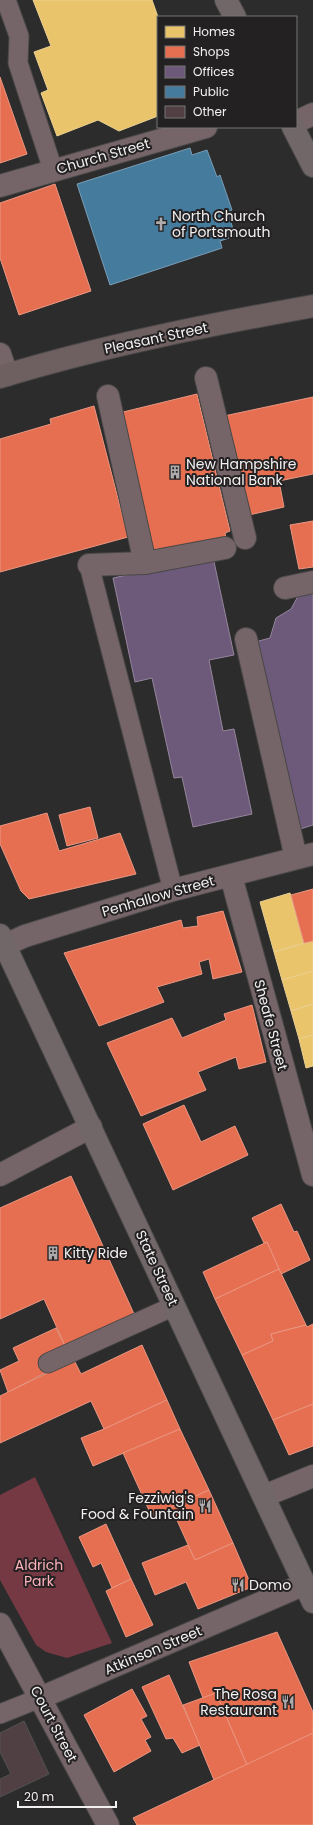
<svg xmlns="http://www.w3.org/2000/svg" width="313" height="1825" viewBox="0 0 313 1825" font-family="Poppins,sans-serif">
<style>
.green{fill:#753943}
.homes{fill:#e9c46a;stroke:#ecd192}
.shops{fill:#e76f51;stroke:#ea9681}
.offices{fill:#6d597a;stroke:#95869d}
.public{fill:#457b9d;stroke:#799eb6}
.building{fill:#504043;stroke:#525151}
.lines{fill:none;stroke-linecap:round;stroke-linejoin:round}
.lane-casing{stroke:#494747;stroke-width:21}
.street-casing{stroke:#494747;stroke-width:24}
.secondary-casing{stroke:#494747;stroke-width:24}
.primary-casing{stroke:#494747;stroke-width:24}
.lane{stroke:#756568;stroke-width:19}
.street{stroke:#756568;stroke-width:22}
.secondary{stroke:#6e5f61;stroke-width:22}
.primary{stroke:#716768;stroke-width:22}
.labels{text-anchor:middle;stroke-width:4;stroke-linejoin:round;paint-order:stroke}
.street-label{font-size:14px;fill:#f2f0f0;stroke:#242122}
.poi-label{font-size:14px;fill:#f2f0f0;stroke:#242122;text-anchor:start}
.park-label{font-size:14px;fill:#fdb1ba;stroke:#242122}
</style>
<rect width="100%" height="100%" fill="#2d2c2c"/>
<polygon class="green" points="35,1477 112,1643 67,1658 46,1652 36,1645 0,1580 0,1495"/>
<g class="homes">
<polygon points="33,0 152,0 158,17 158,116 119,131 98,120 57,136 41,93 48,90 34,52 51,46"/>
<polygon points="290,893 304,943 274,952 260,902"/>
<polygon points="313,941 313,971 282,980 274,952"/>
<polygon points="313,971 313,1004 291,1011 282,980"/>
<polygon points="313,1004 313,1035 299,1039 291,1011"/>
<polygon points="313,1035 313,1066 306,1068 299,1039"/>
</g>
<g class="shops">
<polygon points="0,77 27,154 0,163"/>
<polygon points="55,184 91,291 19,315 0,258 0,203"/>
<polygon points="197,394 230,531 225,533 226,539 159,555 157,549 152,550 119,413"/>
<polygon points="313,397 313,474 279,481 284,507 249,515 224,416"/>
<polygon points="94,406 128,537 0,572 0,439 51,424 50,419"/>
<polygon points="313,521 313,567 299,569 290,525"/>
<polygon points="90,807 98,838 67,846 59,815"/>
<polygon points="47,813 59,851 120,833 136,874 29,899 21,891 0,844 0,826"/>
<polygon points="313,889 313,941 304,943 291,895"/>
<polygon points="223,911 242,972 213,979 209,959 199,962 202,974 157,987 164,1002 99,1026 64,953 181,920 183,928 198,926 197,917"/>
<polygon points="252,1005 266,1062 239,1069 236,1057 198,1072 206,1090 141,1116 107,1043 172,1018 182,1038 226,1020 224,1014"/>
<polygon points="184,1105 201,1142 235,1126 248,1155 173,1190 143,1124"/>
<polygon points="71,1176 135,1316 66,1348 44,1299 0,1319 0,1208"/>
<polygon points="281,1204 294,1232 297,1231 310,1260 281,1274 267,1242 264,1243 252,1218"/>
<polygon points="267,1242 279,1269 215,1299 203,1272"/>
<polygon points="279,1269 306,1325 271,1334 273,1341 242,1355 215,1299"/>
<polygon points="313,1324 313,1404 273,1420 242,1355 273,1341 271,1334 306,1325 307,1327"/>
<polygon points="56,1328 66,1348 39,1361 45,1373 8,1392 0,1370 19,1361 13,1348"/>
<polygon points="142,1345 167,1400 104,1429 91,1401 0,1443 0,1396 74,1360 81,1374"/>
<polygon points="167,1400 180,1429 93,1466 81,1438 104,1429"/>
<polygon points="313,1404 313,1446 289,1455 273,1420"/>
<polygon points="180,1429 209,1490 152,1517 123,1453"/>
<polygon points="209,1490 233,1543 195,1560 171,1507"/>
<polygon points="106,1524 131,1579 112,1588 101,1563 93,1567 79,1537"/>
<polygon points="233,1543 252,1587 198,1609 186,1582 155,1595 142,1563 188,1545 195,1560"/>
<polygon points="131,1579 153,1625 126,1637 106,1591"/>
<polygon points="277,1632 313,1712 313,1733 247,1765 216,1693 203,1698 189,1662"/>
<polygon points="169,1675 200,1745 182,1753 173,1738 166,1739 142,1687"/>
<polygon points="132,1689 147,1716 141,1719 151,1737 145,1740 151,1751 114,1772 84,1715"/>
<polygon points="216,1693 247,1765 214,1780 183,1705"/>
<polygon points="313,1733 313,1825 137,1825 133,1818"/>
</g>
<g class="offices">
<polygon points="213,557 234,655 209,660 223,731 234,729 252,814 193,827 182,777 174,778 152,678 135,682 113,578"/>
<polygon points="313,593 313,825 297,830 255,642 270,638 276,618 291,609 298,596"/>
</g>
<polygon class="public" points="190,148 192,155 207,150 217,177 220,175 232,210 228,212 235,236 220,241 222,248 110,285 77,184"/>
<polygon class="building" points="24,1721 49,1774 0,1797 0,1779 11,1774 0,1752 0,1733"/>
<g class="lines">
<g class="lane-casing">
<g id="lane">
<polyline points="6,0 19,36 18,63 53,170"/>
<polyline points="89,565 173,890"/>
<polyline points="48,1363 174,1306"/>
<polyline points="0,1714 40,1698"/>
</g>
</g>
<g class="street-casing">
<g id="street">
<polyline points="296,122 313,114"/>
<polyline points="0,186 206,127"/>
<polyline points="0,354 7,375"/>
<polyline points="206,378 245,538"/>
<polyline points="108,396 145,563"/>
<polyline points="89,565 145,563 225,548"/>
<polyline points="285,588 313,582"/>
<polyline points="246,639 296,858"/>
<polyline points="231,876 313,1175"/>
<polyline points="5,945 25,936 173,890 313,854"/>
<polyline points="0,1175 91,1127"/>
<polyline points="264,1496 313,1476"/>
<polyline points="0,1624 108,1825"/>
<polyline points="40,1698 305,1584"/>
</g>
</g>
<g class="secondary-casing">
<path id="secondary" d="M0,377c102,-31 208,-52 313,-71"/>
</g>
<g class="primary-casing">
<g id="primary">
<polyline points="226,0 235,17"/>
<polyline points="293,127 313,166"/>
<polyline points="0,935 313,1602"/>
</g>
</g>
<use href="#lane" class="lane"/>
<use href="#street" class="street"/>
<use href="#secondary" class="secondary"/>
<use href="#primary" class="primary"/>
</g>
<defs>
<g id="church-bare" transform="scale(1.08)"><path d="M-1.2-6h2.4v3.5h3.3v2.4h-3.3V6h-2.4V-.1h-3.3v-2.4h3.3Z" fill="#adabab" stroke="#242122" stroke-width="2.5" paint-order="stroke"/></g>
<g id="building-bare" transform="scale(1.08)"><path d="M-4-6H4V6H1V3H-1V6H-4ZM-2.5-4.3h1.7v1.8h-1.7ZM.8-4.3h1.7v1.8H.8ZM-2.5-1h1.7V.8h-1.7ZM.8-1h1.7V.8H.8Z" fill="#adabab" stroke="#242122" stroke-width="2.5" paint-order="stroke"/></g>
<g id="restaurant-bare" transform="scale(1.08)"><path d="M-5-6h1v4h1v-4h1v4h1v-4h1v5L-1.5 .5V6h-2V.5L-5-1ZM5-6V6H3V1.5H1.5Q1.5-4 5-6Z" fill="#adabab" stroke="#242122" stroke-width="2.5" paint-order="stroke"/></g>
</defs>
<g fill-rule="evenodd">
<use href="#church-bare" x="161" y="224"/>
<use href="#building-bare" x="175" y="472"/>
<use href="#building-bare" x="53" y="1253"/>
<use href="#restaurant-bare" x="205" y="1506"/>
<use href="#restaurant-bare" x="238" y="1585"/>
<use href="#restaurant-bare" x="288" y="1702"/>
</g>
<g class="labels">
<g class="street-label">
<text transform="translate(103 156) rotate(-16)" y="5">Church Street</text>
<text transform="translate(156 338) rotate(-12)" y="5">Pleasant Street</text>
<text transform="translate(158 896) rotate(-16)" y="5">Penhallow Street</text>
<text transform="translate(271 1025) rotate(75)" y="5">Sheafe Street</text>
<text transform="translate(157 1268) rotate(65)" y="5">State Street</text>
<text transform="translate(153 1650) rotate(-23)" y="5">Atkinson Street</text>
<text transform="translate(54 1724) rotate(62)" y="5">Court Street</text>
</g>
<g class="poi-label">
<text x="172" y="221">North Church<tspan x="172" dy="16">of Portsmouth</tspan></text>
<text x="186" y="469">New Hampshire<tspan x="186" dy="16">National Bank</tspan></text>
<text x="64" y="1258">Kitty Ride</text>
<text x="194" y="1503" text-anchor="end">Fezziwig's<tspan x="194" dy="16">Food &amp; Fountain</tspan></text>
<text x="249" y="1590">Domo</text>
<text x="277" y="1699" text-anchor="end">The Rosa<tspan x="277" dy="16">Restaurant</tspan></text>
</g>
<g class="park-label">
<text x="39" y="1570">Aldrich<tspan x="39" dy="16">Park</tspan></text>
</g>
</g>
<rect x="157" y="16" width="140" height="112" fill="#242122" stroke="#767474"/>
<rect x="165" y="26" width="20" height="12" fill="#e9c46a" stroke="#767474"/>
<text x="193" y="36" font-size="12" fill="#f2f0f0">Homes</text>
<rect x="165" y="46" width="20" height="12" fill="#e76f51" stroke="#767474"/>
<text x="193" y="56" font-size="12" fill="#f2f0f0">Shops</text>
<rect x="165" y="66" width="20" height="12" fill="#6d597a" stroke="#767474"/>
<text x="193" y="76" font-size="12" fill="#f2f0f0">Offices</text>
<rect x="165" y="86" width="20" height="12" fill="#457b9d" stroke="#767474"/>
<text x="193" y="96" font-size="12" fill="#f2f0f0">Public</text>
<rect x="165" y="106" width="20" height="12" fill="#504043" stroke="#767474"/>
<text x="193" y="116" font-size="12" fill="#f2f0f0">Other</text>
<path d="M18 1801v6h98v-6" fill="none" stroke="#f2f0f0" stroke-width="2"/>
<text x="24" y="1801" font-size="12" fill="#f2f0f0" stroke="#242122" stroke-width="3" paint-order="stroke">20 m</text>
</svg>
